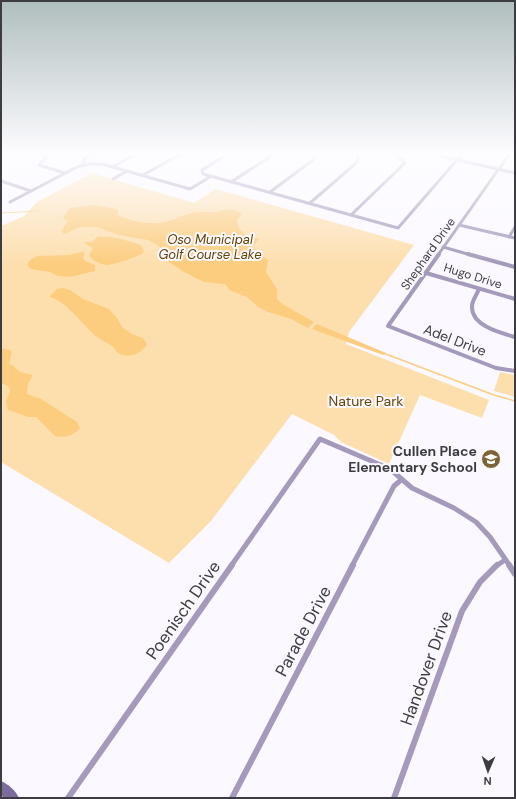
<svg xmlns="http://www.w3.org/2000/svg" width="516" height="799" viewBox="0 0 516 799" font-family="'DM Sans',sans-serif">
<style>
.green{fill:#fddfae}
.water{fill:#fccd7f}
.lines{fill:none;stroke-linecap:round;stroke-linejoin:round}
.stream-far1{stroke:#fccd7f;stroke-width:1}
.stream{stroke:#fccd7f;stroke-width:1.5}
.minor-far3{stroke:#a59abc;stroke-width:3}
.minor-far2{stroke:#a59abc;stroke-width:4}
.minor-far1{stroke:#a59abc;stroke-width:5}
.minor{stroke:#a59abc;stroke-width:6}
.secondary{fill:#7c6c9c;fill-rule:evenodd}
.labels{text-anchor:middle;stroke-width:4;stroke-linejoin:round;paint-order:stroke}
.far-street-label{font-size:12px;fill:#3d3c40;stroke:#fbf9ff}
.far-water-label{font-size:13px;font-style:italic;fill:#614300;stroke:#fbf9ff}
.street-label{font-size:14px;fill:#3d3c40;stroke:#fbf9ff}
.park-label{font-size:14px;fill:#664808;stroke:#fbf9ff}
.poi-label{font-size:14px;font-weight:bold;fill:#3d3c40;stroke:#fbf9ff;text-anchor:end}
.near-street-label{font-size:17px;fill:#3d3c40;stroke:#fbf9ff}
</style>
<rect width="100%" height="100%" fill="#fbf9ff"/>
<g class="green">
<polygon points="92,173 194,203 216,189 414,245 349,332 346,344 489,400 482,418 420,395 389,464 341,442 334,435 292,414 211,521 169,563 1,462 1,226 24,216 37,202"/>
<polygon points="500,372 515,375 515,397 494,391"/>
</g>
<g class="water">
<path d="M95,205l22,4 1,2v4c12,6 27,9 41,8 11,-1 22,-7 32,-10 9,-2 17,0 25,-1 11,-2 15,-5 26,2 -2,3 -5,5 -5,8 2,11 13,17 23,16l-8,9 16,13 -2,12 11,17v10l7,6 30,17 -6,6 -17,-9 -23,-7 -10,-5 -11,-10 -18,-7 -2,-4 -3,-2 -20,-2 -20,-10 -15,-10 -10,-16 -11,-6 -29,-5 -22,-8h-17l-15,7 -4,-2 7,-11 -5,-3 7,-10z"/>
<path d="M97,237c10,-2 35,4 45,9l2,6c-5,5 -28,12 -37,13 -6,0 -12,-4 -17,-8l-1,-2 4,-7 -10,-6h9z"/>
<polygon points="82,252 85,253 83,258 85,261 95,265 95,271 70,277 58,276 50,272 31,269 27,265 30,260 37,256 69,255"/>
<path d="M63,288l7,2 13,9 26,10 8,9 5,9 10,7 11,4 4,6c-5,10 -19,15 -29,9 -3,-2 -3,-5 -6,-7 -5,-3 -11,-6 -15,-9 -12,-9 -32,-38 -48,-40l8,-8z"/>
<polygon points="317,324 386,353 383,355 312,329"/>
<path d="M1,348l11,3 -3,13 3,1 8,7 13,3 -5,9 -1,10 14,5 36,23 3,6c-7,8 -15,10 -25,8l-19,-19h-8l-20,-7 -2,-8 4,-11 -2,-5 -7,-3z"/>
</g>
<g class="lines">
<polyline class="stream-far1" points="1,213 38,211"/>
<polyline class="stream" points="383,353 494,395 515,401"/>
<g class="minor-far3">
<polyline points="31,153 47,155"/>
<polyline points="50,153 39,165 65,173"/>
<polyline points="229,153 202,170 203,174 398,228 463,153"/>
<polyline points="434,153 445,157 515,173"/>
<polyline points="1,156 6,153"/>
<polyline points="83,165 85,158 94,153"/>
<polyline points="112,167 138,153"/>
<polyline points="143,175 183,153"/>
<polyline points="113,179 127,171"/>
<polyline points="1,181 31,191"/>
<polyline points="231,182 276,153"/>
<polyline points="270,192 313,160 316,153"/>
<polyline points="10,202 77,167 89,164 102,164 190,189 210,177"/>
<polyline points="310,203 355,164 358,160 358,153"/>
<polyline points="351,215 405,163 395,153"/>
<polyline points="459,225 515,238"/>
<polyline points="509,237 515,227"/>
<polyline points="443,247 471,255"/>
<polyline points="438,255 510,153"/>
</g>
<g class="minor-far2">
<polyline points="439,254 388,326 496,368 515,371"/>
<polyline points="468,254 515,267"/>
<polyline points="426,273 515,299"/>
<path d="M479,289c-2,5 -7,12 -7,17 -1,20 29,27 43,31"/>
</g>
<g class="minor-far1">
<polyline points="231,566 320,439 390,469 412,488 454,508 476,522 490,537 510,566"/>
<polyline points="352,566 394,486 401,480"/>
<polyline points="496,566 505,560"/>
</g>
<g class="minor">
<polyline points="509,565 515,574"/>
<polyline points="68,798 232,565"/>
<polyline points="232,798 353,565"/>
<polyline points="394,798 462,611 480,582 497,565"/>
</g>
<path class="secondary" d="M1,781c7,3 15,10 18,17h-15l-3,-3z"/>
</g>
<linearGradient id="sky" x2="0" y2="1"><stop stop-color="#b0bebe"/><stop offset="0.58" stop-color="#fdfcff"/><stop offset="1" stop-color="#fdfcff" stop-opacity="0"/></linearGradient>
<rect width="516" height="264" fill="url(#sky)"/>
<defs>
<g id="school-disc" transform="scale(1)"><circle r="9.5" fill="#7d6234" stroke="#fbf9ff"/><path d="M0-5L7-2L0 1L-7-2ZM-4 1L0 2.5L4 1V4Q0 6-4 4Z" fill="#fff"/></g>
</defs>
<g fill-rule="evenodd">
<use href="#school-disc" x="491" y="459"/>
</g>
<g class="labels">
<g class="far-street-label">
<text transform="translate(428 254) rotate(-55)" y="4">Shephard Drive</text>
<text transform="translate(473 276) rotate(17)" y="4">Hugo Drive</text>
</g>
<g class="far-water-label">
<text x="210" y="244">Oso Municipal<tspan x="210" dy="15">Golf Course Lake</tspan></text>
</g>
<g class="street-label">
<text transform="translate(455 340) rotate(21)" y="5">Adel Drive</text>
</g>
<g class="park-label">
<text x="366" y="406">Nature Park</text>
</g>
<g class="poi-label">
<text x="477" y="456">Cullen Place<tspan x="477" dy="16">Elementary School</tspan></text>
</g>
<g class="near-street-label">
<text transform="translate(183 610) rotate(-55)" y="6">Poenisch Drive</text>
<text transform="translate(303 631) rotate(-62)" y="6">Parade Drive</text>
<text transform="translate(426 668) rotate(-70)" y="6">Handover Drive</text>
</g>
</g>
<rect width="516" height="799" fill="none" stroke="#3d3c40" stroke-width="4"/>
<g transform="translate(488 771) rotate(182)" stroke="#fbf9ff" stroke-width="3" paint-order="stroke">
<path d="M0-3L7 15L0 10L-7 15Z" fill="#3d3c40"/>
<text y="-6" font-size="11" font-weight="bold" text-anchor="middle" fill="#3d3c40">N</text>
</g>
</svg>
